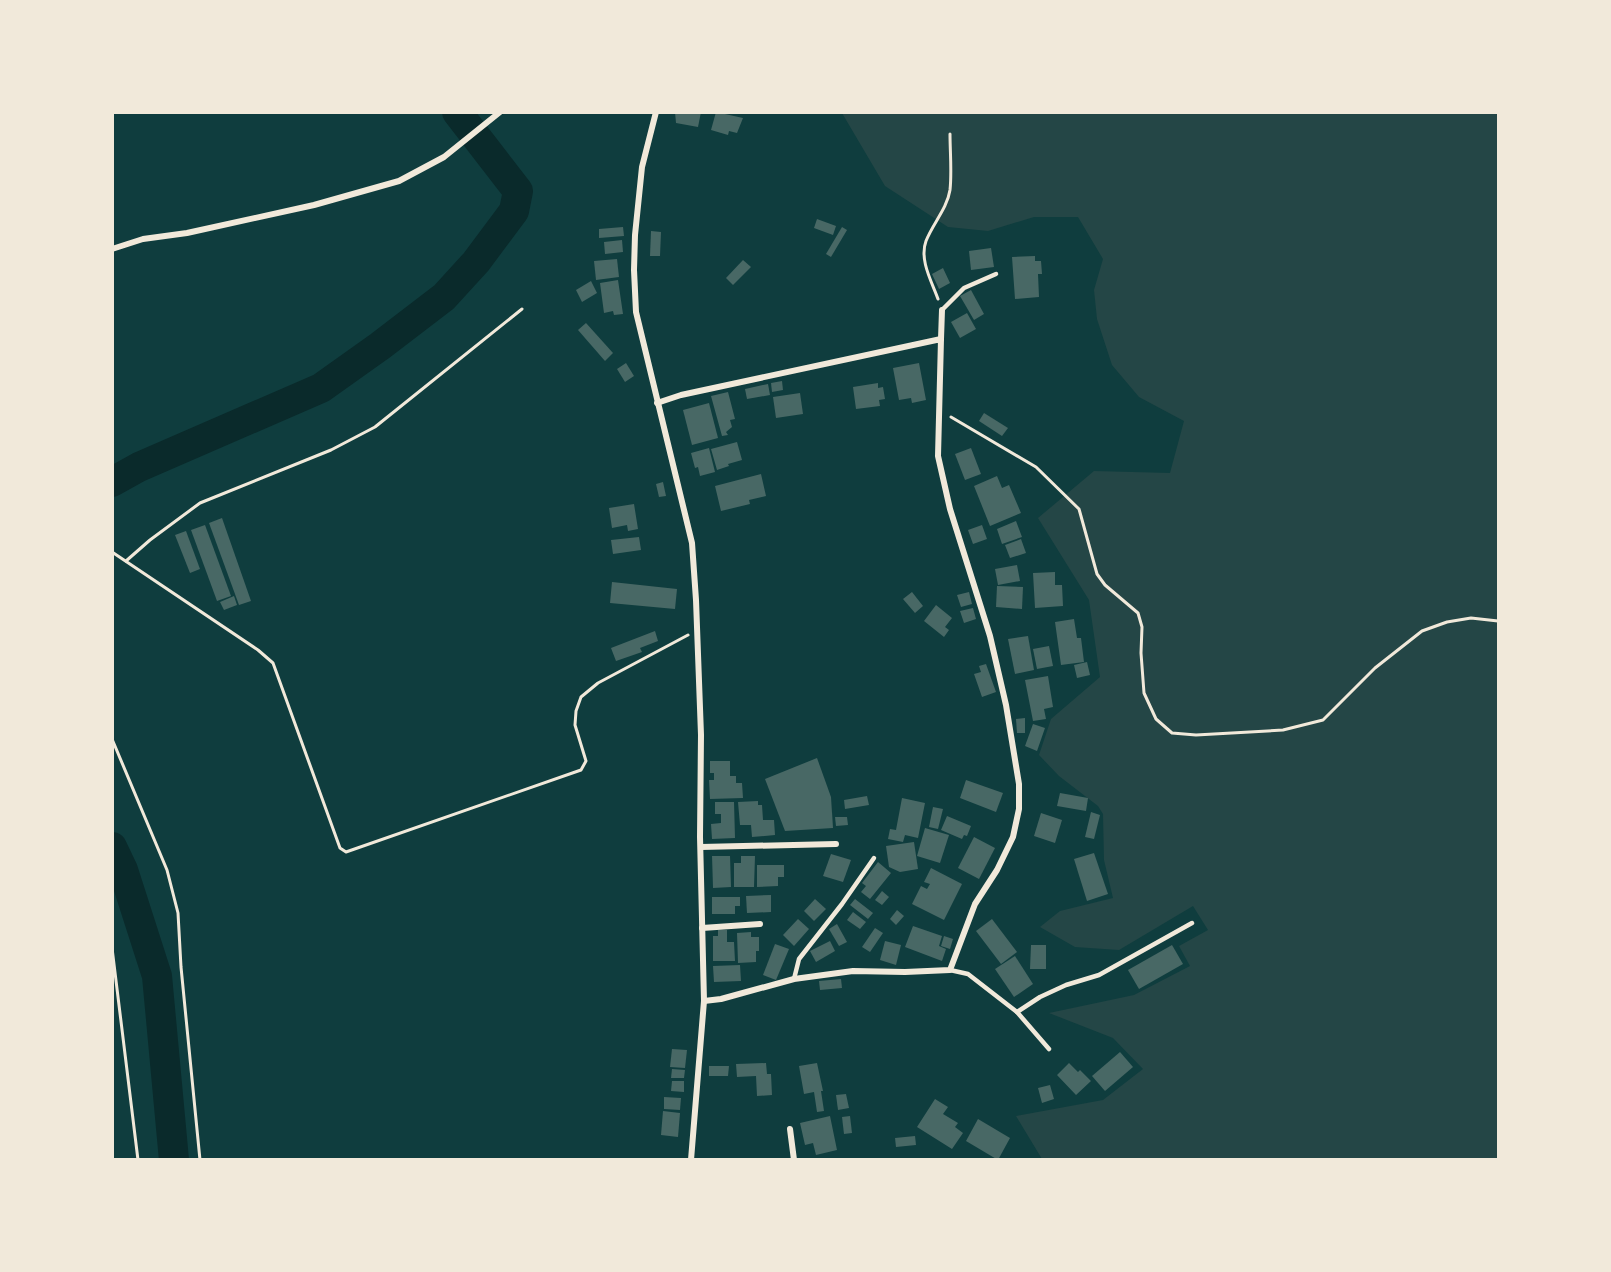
<svg xmlns="http://www.w3.org/2000/svg" width="1611" height="1272" viewBox="0 0 1611 1272" font-family="Barlow,sans-serif">
<style>
.green{fill:#244646}
.lines{fill:none;stroke-linecap:round;stroke-linejoin:round}
.river{stroke:#0a2a2b;stroke-width:30}
.building{fill:#486865}
.path{stroke:#f1e9da;stroke-width:3}
.service{stroke:#f1e9da;stroke-width:4.5}
.minor{stroke:#f1e9da;stroke-width:6}
</style>
<rect width="100%" height="100%" fill="#0f3d3e"/>
<polygon class="green" points="842,113 1498,113 1498,1159 1042,1159 1016,1116 1103,1100 1143,1069 1113,1038 1049,1013 1134,995 1190,966 1179,946 1208,930 1193,906 1119,950 1075,947 1040,927 1060,911 1113,898 1104,860 1103,814 1098,806 1059,776 1039,755 1051,719 1100,677 1089,600 1038,518 1094,471 1170,473 1184,421 1139,397 1112,365 1097,319 1094,290 1103,259 1078,217 1034,217 988,231 948,227 885,186"/>
<g class="lines">
<g class="river">
<polyline points="112,482 139,467 321,388 380,346 444,297 476,262 514,211 518,191 457,112"/>
<polyline points="112,847 123,870 157,976 174,1160"/>
</g>
</g>
<g class="building">
<polygon points="675,112 701,112 698,127 676,123"/>
<polygon points="716,112 743,118 737,133 729,131 728,135 711,130"/>
<polygon points="817,219 836,226 833,235 814,228"/>
<polygon points="623,227 624,236 599,238 599,229"/>
<polygon points="842,227 847,230 831,257 826,254"/>
<polygon points="651,231 661,232 660,256 650,256"/>
<polygon points="622,240 623,252 605,254 604,242"/>
<polygon points="991,248 994,267 971,270 969,251"/>
<polygon points="1035,256 1035,261 1041,261 1042,274 1038,274 1039,297 1015,299 1012,257"/>
<polygon points="617,259 619,277 596,280 594,261"/>
<polygon points="743,260 751,267 733,285 726,278"/>
<polygon points="943,268 950,283 939,289 932,274"/>
<polygon points="618,280 623,314 614,315 613,311 604,313 600,283"/>
<polygon points="591,281 597,293 582,302 576,290"/>
<polygon points="971,290 984,314 974,320 960,296"/>
<polygon points="967,313 976,329 960,338 951,322"/>
<polygon points="586,323 613,353 605,361 578,330"/>
<polygon points="626,363 634,376 625,382 617,369"/>
<polygon points="919,363 926,400 912,403 911,398 899,400 893,368"/>
<polygon points="782,381 783,390 772,392 771,383"/>
<polygon points="878,383 878,388 883,387 885,399 879,400 880,406 856,409 853,387"/>
<polygon points="768,384 770,395 747,399 745,389"/>
<polygon points="728,392 735,419 730,420 732,427 726,432 728,435 722,436 711,396"/>
<polygon points="800,393 803,414 776,418 773,397"/>
<polygon points="709,403 718,438 692,445 683,410"/>
<polygon points="984,413 1008,428 1002,436 979,421"/>
<polygon points="737,442 742,460 728,464 729,466 717,470 711,449"/>
<polygon points="709,448 715,472 700,476 698,467 695,468 691,453"/>
<polygon points="971,448 981,474 965,480 955,454"/>
<polygon points="761,474 766,496 749,500 750,504 721,511 715,486"/>
<polygon points="997,476 1002,488 1009,485 1021,513 990,526 974,486"/>
<polygon points="663,482 666,496 659,497 656,484"/>
<polygon points="634,504 638,529 628,531 627,525 612,528 609,508"/>
<polygon points="222,518 251,601 239,605 209,523"/>
<polygon points="1016,521 1022,537 1002,544 997,529"/>
<polygon points="205,525 231,596 217,601 191,530"/>
<polygon points="982,525 987,539 973,544 968,530"/>
<polygon points="186,531 200,569 190,573 175,535"/>
<polygon points="639,537 641,550 613,554 611,540"/>
<polygon points="1021,539 1026,553 1010,558 1005,545"/>
<polygon points="1017,565 1020,581 998,585 995,569"/>
<polygon points="1055,572 1055,585 1062,585 1063,606 1035,608 1033,573"/>
<polygon points="612,582 677,589 675,609 610,603"/>
<polygon points="997,586 1023,587 1022,609 996,607"/>
<polygon points="912,592 923,606 915,613 903,599"/>
<polygon points="969,592 972,604 961,607 957,595"/>
<polygon points="234,596 237,605 224,610 220,602"/>
<polygon points="936,605 952,618 945,627 949,630 944,637 924,621"/>
<polygon points="973,608 976,619 964,623 960,611"/>
<polygon points="1074,619 1077,638 1081,638 1084,662 1061,665 1055,622"/>
<polygon points="655,631 658,641 640,648 642,652 616,661 611,648"/>
<polygon points="1028,636 1034,670 1015,674 1008,639"/>
<polygon points="1049,646 1053,666 1037,669 1033,649"/>
<polygon points="1087,662 1090,675 1077,678 1074,665"/>
<polygon points="986,664 996,692 982,697 974,674 981,672 979,666"/>
<polygon points="1048,676 1053,707 1044,709 1046,719 1033,721 1025,680"/>
<polygon points="1025,718 1025,733 1017,733 1016,719"/>
<polygon points="1033,724 1045,728 1037,751 1025,746"/>
<polygon points="817,758 831,797 833,828 785,831 765,779"/>
<polygon points="710,761 730,761 730,776 736,776 736,783 742,783 743,798 710,799 709,780 714,780 714,773 710,773"/>
<polygon points="966,780 1003,793 996,812 960,798"/>
<polygon points="1060,793 1088,798 1086,811 1057,806"/>
<polygon points="867,796 869,805 845,809 844,800"/>
<polygon points="902,798 925,803 918,838 905,835 903,842 888,839 890,829 896,830"/>
<polygon points="758,801 758,805 762,805 763,820 774,820 775,835 752,837 751,825 740,825 738,802"/>
<polygon points="715,802 734,802 735,838 712,839 711,824 721,823 721,814 715,814"/>
<polygon points="933,807 943,809 938,829 929,827"/>
<polygon points="1091,812 1100,815 1094,839 1085,837"/>
<polygon points="1041,813 1062,820 1055,843 1034,836"/>
<polygon points="947,816 971,826 967,836 964,835 962,839 941,830"/>
<polygon points="835,817 847,817 848,825 836,826"/>
<polygon points="925,828 949,835 940,863 917,856"/>
<polygon points="974,837 995,848 979,879 958,868"/>
<polygon points="914,842 918,869 900,872 889,867 886,846"/>
<polygon points="1094,853 1108,894 1087,901 1074,859"/>
<polygon points="831,854 851,860 843,882 823,876"/>
<polygon points="712,856 730,856 731,887 713,888"/>
<polygon points="741,856 755,856 754,887 734,887 734,863 741,863"/>
<polygon points="878,862 891,873 870,899 861,892 866,886 862,883"/>
<polygon points="757,865 784,865 784,877 778,877 778,886 757,887"/>
<polygon points="931,868 962,884 944,920 912,904 921,886 927,889 930,884 924,882"/>
<polygon points="882,891 889,897 882,905 875,900"/>
<polygon points="771,895 771,912 747,913 746,896"/>
<polygon points="712,897 740,897 740,906 735,906 735,914 712,914"/>
<polygon points="815,899 826,909 814,921 804,911"/>
<polygon points="855,899 873,913 868,919 850,905"/>
<polygon points="897,910 904,916 896,925 890,919"/>
<polygon points="853,912 866,922 860,929 847,920"/>
<polygon points="798,919 809,929 794,946 783,935"/>
<polygon points="992,919 1017,952 1001,964 976,931"/>
<polygon points="837,924 847,942 839,946 829,929"/>
<polygon points="913,926 942,936 939,946 946,949 942,961 905,947"/>
<polygon points="875,928 883,933 870,952 862,947"/>
<polygon points="718,930 727,930 727,942 734,942 735,961 713,961 713,936 718,936"/>
<polygon points="751,932 751,937 759,937 759,951 756,951 756,962 738,963 737,933"/>
<polygon points="944,936 953,939 950,949 941,946"/>
<polygon points="830,941 835,951 816,962 810,951"/>
<polygon points="885,941 901,945 896,965 880,960"/>
<polygon points="775,944 789,949 776,980 763,975"/>
<polygon points="1031,945 1046,945 1046,969 1030,969"/>
<polygon points="1172,945 1183,964 1139,989 1128,970"/>
<polygon points="1015,956 1033,984 1014,997 995,969"/>
<polygon points="740,965 741,981 714,982 713,966"/>
<polygon points="841,979 842,988 820,990 819,981"/>
<polygon points="672,1049 687,1050 685,1068 670,1067"/>
<polygon points="1120,1052 1133,1067 1105,1091 1092,1076"/>
<polygon points="766,1063 767,1074 771,1074 772,1095 757,1096 756,1076 737,1077 736,1064"/>
<polygon points="817,1063 823,1091 821,1091 824,1111 817,1112 814,1092 804,1094 799,1066"/>
<polygon points="1069,1063 1078,1072 1080,1070 1091,1081 1076,1095 1057,1075"/>
<polygon points="709,1066 729,1066 728,1076 709,1076"/>
<polygon points="672,1069 685,1070 684,1078 671,1078"/>
<polygon points="672,1081 684,1081 684,1092 671,1091"/>
<polygon points="1050,1085 1054,1099 1042,1103 1038,1088"/>
<polygon points="846,1094 849,1108 838,1110 836,1095"/>
<polygon points="664,1097 681,1098 680,1110 664,1109"/>
<polygon points="935,1099 948,1107 943,1114 958,1123 955,1127 963,1133 952,1149 917,1127"/>
<polygon points="663,1111 680,1113 678,1137 661,1135"/>
<polygon points="830,1116 837,1150 816,1155 813,1143 805,1145 800,1123"/>
<polygon points="850,1116 852,1133 844,1134 842,1117"/>
<polygon points="978,1119 1010,1138 998,1160 966,1141"/>
<polygon points="915,1136 916,1145 896,1147 895,1138"/>
</g>
<g class="lines">
<g class="path">
<path d="M938,299c-6,-17 -19,-39 -12,-58 7,-18 21,-32 24,-51 2,-18 0,-38 0,-56"/>
<polyline points="951,417 1036,467 1079,509 1097,574 1105,585 1138,613 1142,627 1141,653 1144,693 1156,719 1172,733 1196,735 1283,730 1323,720 1375,668 1422,631 1447,622 1471,618 1498,621"/>
<polyline points="112,552 258,650 273,663 340,848 346,852 581,770 586,761 575,725 576,711 581,697 598,683 688,635"/>
<polyline points="126,561 150,540 200,503 331,450 375,427 522,309"/>
<polyline points="112,739 167,870 178,913 181,967 200,1160"/>
<polyline points="112,948 138,1160"/>
</g>
<g class="service">
<polyline points="942,310 964,288 996,274"/>
<polyline points="950,970 968,974 1017,1012 1049,1049"/>
<polyline points="794,979 799,959 842,904 874,858"/>
<polyline points="1017,1012 1040,997 1066,985 1099,975 1192,923"/>
</g>
<g class="minor">
<polyline points="656,112 642,167 635,235 634,270 636,312 692,543 696,600 701,735 700,837 704,1001 691,1160"/>
<polyline points="112,249 143,239 187,233 314,205 399,181 444,157 500,112"/>
<polyline points="941,339 942,310"/>
<polyline points="657,403 681,395 941,339 938,456 950,509 990,636 1006,705 1019,784 1019,809 1013,837 997,870 975,904 950,970 905,972 853,971 794,979 721,999 704,1001"/>
<polyline points="701,847 836,844"/>
<polyline points="702,928 760,924"/>
<polyline points="790,1129 794,1160"/>
</g>
</g>
<rect width="1611" height="1272" fill="none" stroke="#f1e9da" stroke-width="228"/>
</svg>
